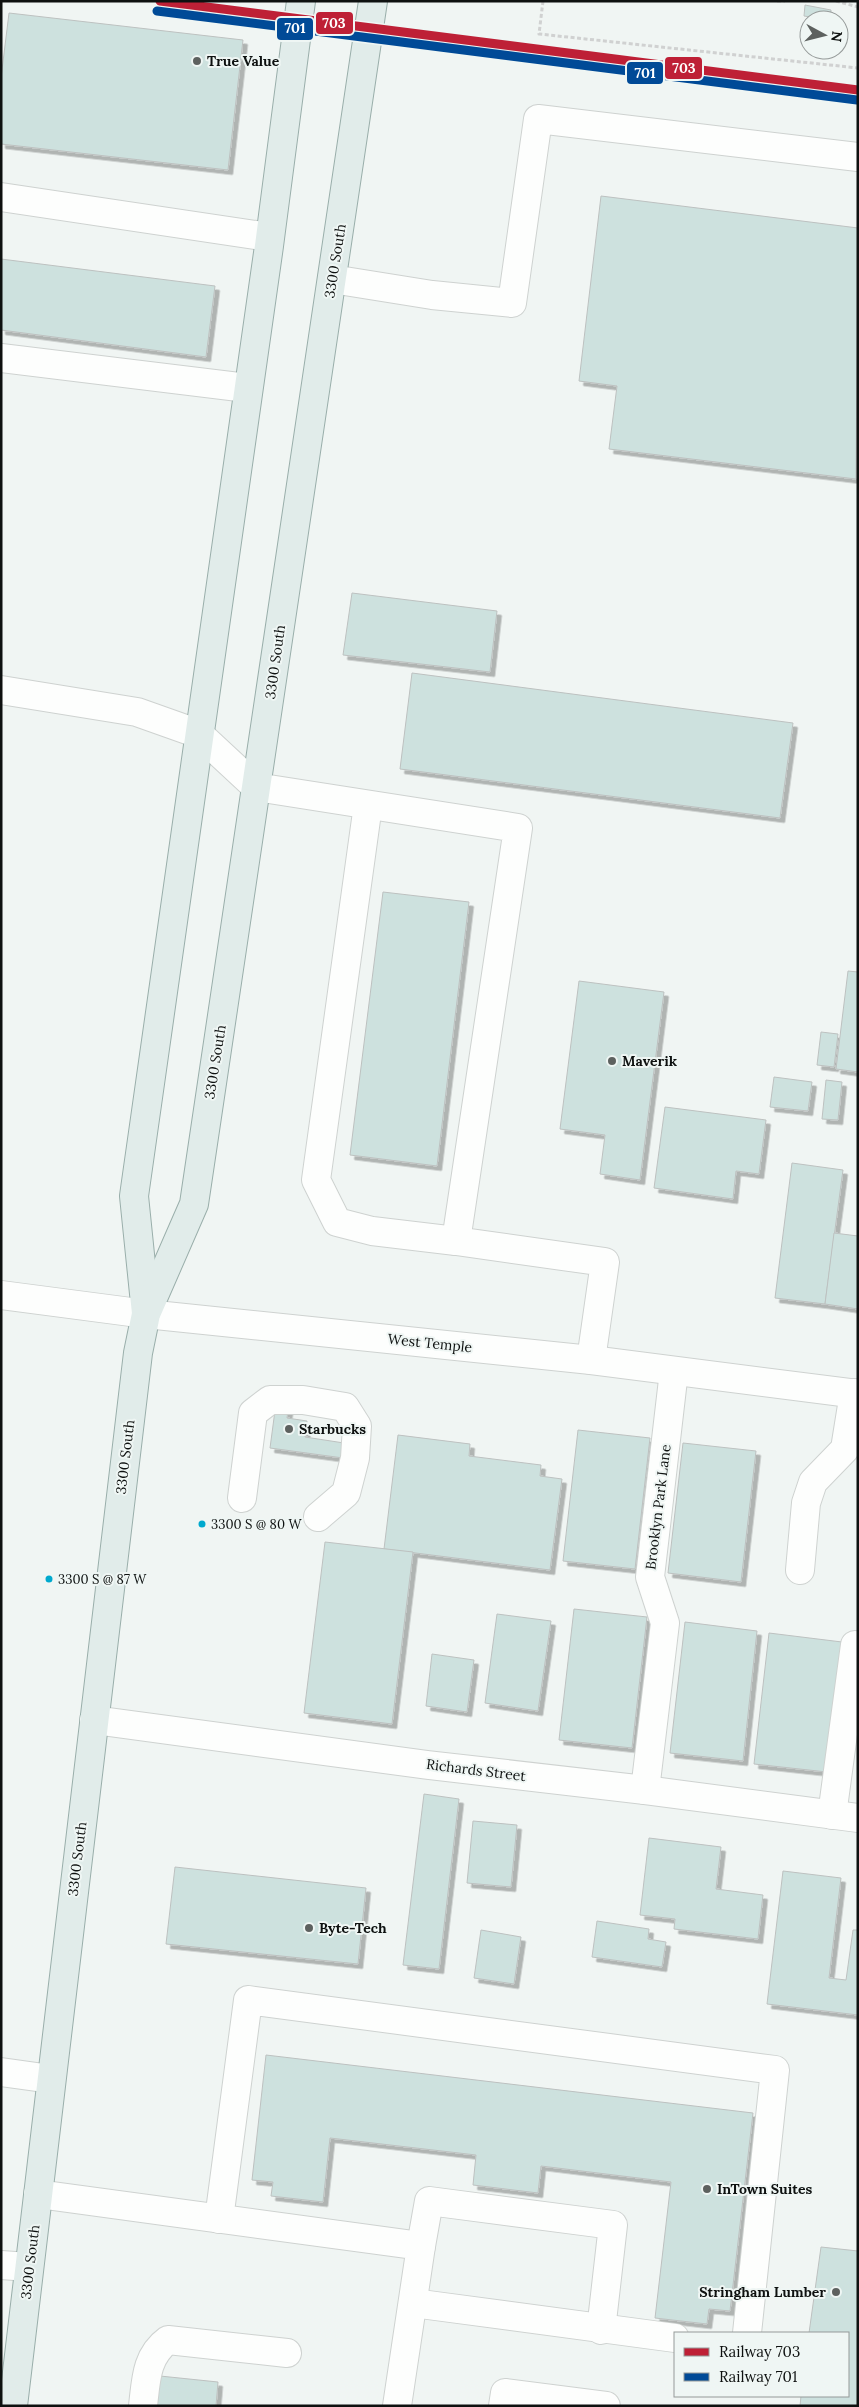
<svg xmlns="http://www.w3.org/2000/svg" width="859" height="2407" viewBox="0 0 859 2407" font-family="Lora,serif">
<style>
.building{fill:#cde1de;stroke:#bdc1c0;filter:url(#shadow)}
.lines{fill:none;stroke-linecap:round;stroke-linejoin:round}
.minor-casing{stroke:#ced2d0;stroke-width:30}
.major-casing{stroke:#99aeaa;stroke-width:30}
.path{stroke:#d0d1d1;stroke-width:3;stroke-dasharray:4 2.5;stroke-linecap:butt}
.minor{stroke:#fdfefd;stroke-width:28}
.major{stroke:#e1ecea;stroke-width:28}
.rail-1-casing{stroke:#eff6f4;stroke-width:12}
.rail-2-casing{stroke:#eff6f4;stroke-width:12}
.rail-1{stroke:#be2036;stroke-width:9}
.rail-2{stroke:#004a97;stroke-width:9}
.poi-dot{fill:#5d615f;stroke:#eff6f4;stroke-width:2}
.bus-dot{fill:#00a9ce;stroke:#eff6f4;stroke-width:2}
.labels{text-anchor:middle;stroke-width:4;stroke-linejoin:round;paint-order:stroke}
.bus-label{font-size:13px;fill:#0e1110;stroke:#eff6f4;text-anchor:start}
.poi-label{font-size:14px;font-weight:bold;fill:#0e1110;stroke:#eff6f4;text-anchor:start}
.street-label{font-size:14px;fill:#0e1110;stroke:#eff6f4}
.line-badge{stroke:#eff6f4;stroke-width:2}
.badge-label{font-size:14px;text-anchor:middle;font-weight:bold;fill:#fff}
</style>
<defs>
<filter id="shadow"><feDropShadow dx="4.5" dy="4.5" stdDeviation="0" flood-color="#0004"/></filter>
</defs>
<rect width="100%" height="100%" fill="#f0f5f3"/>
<g class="building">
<polygon points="805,5 831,10 830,20 804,16"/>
<polygon points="9,13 243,40 228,170 1,144 1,78"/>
<polygon points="601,196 858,228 856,479 609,449 617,386 579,381"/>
<polygon points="1,259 215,286 206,357 1,330"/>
<polygon points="352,593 497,611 490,672 343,655"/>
<polygon points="412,673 793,723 780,818 400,769"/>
<polygon points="383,892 469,902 437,1166 350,1155"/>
<polygon points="848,971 858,972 858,1072 836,1069"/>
<polygon points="579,981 664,992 640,1180 600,1174 605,1135 560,1129"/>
<polygon points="821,1032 838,1034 834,1067 817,1065"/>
<polygon points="774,1077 812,1082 808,1111 770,1107"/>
<polygon points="826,1080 842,1082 838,1120 822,1119"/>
<polygon points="665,1107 766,1120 759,1174 736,1171 733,1199 654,1188"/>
<polygon points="792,1163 843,1170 825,1304 775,1298"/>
<polygon points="834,1233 858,1236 858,1309 825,1304"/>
<polygon points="276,1403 289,1404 287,1418 307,1421 305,1437 344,1443 343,1458 270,1448"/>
<polygon points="578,1430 650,1438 635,1569 563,1561"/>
<polygon points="398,1435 470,1444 469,1456 541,1465 540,1476 562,1479 550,1570 384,1549"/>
<polygon points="683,1443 756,1451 741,1582 668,1573"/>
<polygon points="325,1542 413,1552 392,1724 304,1713"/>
<polygon points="574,1609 647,1617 632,1748 559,1740"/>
<polygon points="497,1614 551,1621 538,1711 485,1703"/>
<polygon points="685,1622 757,1631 743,1761 670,1753"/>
<polygon points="769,1633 842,1642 827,1772 754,1764"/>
<polygon points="432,1654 474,1660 467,1712 426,1706"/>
<polygon points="424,1794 459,1799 439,1969 403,1965"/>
<polygon points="473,1821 517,1825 511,1887 467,1883"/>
<polygon points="649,1838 721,1847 716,1889 763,1895 758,1939 674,1929 675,1919 640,1915"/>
<polygon points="175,1867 366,1888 358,1964 166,1944"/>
<polygon points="783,1871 841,1878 829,1978 846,1980 853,1930 858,1930 858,2015 767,2004"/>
<polygon points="597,1921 649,1929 648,1939 666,1942 662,1967 592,1957"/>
<polygon points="481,1930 521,1937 514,1984 474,1978"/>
<polygon points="266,2055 753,2113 730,2311 709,2309 707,2324 655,2318 671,2182 541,2166 538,2193 473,2185 476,2155 330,2138 323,2202 271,2196 273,2182 252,2180"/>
<polygon points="821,2247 858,2251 858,2406 800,2406 801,2396 848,2396 848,2333 809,2333"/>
<polygon points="160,2376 218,2382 216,2406 157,2406"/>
</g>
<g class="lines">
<g class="minor-casing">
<g id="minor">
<polyline points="1,197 269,237"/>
<polyline points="332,279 432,295 512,303 538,119 858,157"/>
<polyline points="1,358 247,388"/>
<polyline points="1,690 137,712 199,734 256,787 518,828 456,1241 605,1262 591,1360"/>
<polyline points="368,805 316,1180 337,1222 372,1231 456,1241"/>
<polyline points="1,1295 146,1314 591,1360 858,1394"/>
<polyline points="242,1498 253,1413 270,1400 303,1400 345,1407 357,1426 355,1458 346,1493 318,1517"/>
<polyline points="800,1570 806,1503 813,1482 845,1449 854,1393"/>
<polyline points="94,1720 428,1765 645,1790 858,1818"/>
<polyline points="645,1790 665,1623 650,1577 674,1371"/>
<polyline points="832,1815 855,1645"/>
<polyline points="1,2072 51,2079"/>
<polyline points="38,2194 421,2246 397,2406"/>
<polyline points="219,2219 248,2000 775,2070 747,2333"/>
<polyline points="421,2246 429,2201 613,2225 601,2330"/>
<polyline points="1,2265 29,2267"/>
<polyline points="413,2303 675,2338"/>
<path d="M143,2406c3,-26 3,-50 25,-66l119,13"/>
<polyline points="503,2406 505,2393 606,2406"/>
</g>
</g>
<g class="major-casing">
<g id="major">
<polyline points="146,1313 134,1196 269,246 301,1"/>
<polyline points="13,2406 138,1353 146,1314 194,1204 373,1"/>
</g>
</g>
<g class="path">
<polyline points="543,1 539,34 858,68"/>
<polyline points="777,1 785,1"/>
<polyline points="836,1 858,7"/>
</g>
<use href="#minor" class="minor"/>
<use href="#major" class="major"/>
<g class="rail-1-casing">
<polyline id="rail-1" points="160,1 858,90"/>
</g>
<g class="rail-2-casing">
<polyline id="rail-2" points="157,11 857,100"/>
</g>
<use href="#rail-1" class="rail-1"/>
<use href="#rail-2" class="rail-2"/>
</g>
<g class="poi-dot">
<circle cx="197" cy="61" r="5"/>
<circle cx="612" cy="1061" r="5"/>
<circle cx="289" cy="1429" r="5"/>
<circle cx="309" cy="1928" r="5"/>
<circle cx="707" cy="2189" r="5"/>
<circle cx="836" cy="2292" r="5"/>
</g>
<g class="bus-dot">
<circle cx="202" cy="1524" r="4.5"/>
<circle cx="49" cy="1579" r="4.5"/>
</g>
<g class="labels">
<g class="bus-label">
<text x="211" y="1529">3300 S @ 80 W</text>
<text x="58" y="1584">3300 S @ 87 W</text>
</g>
<g class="poi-label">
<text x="207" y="66">True Value</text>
<text x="622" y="1066">Maverik</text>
<text x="299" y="1434">Starbucks</text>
<text x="319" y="1933">Byte-Tech</text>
<text x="717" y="2194">InTown Suites</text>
<text x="826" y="2297" text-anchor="end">Stringham Lumber</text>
</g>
<g class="street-label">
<text transform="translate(335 261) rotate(-81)" y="5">3300 South</text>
<text transform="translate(275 662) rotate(-82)" y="5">3300 South</text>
<text transform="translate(215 1062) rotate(-81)" y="5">3300 South</text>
<text transform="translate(430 1343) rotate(6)" y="5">West Temple</text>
<text transform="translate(125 1457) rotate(-83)" y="5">3300 South</text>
<text transform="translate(658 1507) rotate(-83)" y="5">Brooklyn Park Lane</text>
<text transform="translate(476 1770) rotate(7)" y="5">Richards Street</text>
<text transform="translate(77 1859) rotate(-83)" y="5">3300 South</text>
<text transform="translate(30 2262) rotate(-83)" y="5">3300 South</text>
</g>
</g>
<g class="line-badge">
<rect x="315" y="11" width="39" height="24" rx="5" fill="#be2036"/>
<rect x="276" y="17" width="38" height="24" rx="5" fill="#004a97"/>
<rect x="664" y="56" width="39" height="24" rx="5" fill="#be2036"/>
<rect x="626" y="61" width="38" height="24" rx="5" fill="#004a97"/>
</g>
<g class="badge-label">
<text x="334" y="28">703</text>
<text x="295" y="33">701</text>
<text x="684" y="73">703</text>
<text x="645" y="78">701</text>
</g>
<rect width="859" height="2407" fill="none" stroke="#0e1110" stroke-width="5"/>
<rect x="674" y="2332" width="175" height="65" fill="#eff6f4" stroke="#959a99"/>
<rect x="684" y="2348" width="25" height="8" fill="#be2036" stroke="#959a99"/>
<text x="719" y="2357" font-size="15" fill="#0e1110">Railway 703</text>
<rect x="684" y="2373" width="25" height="8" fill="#004a97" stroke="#959a99"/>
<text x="719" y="2382" font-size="15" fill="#0e1110">Railway 701</text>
<g transform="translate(824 35) rotate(97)"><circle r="24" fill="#eff6f4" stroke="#959a99"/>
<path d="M0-4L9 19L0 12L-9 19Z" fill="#5d615f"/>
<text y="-8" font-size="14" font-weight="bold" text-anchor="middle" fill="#0e1110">N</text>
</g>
</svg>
